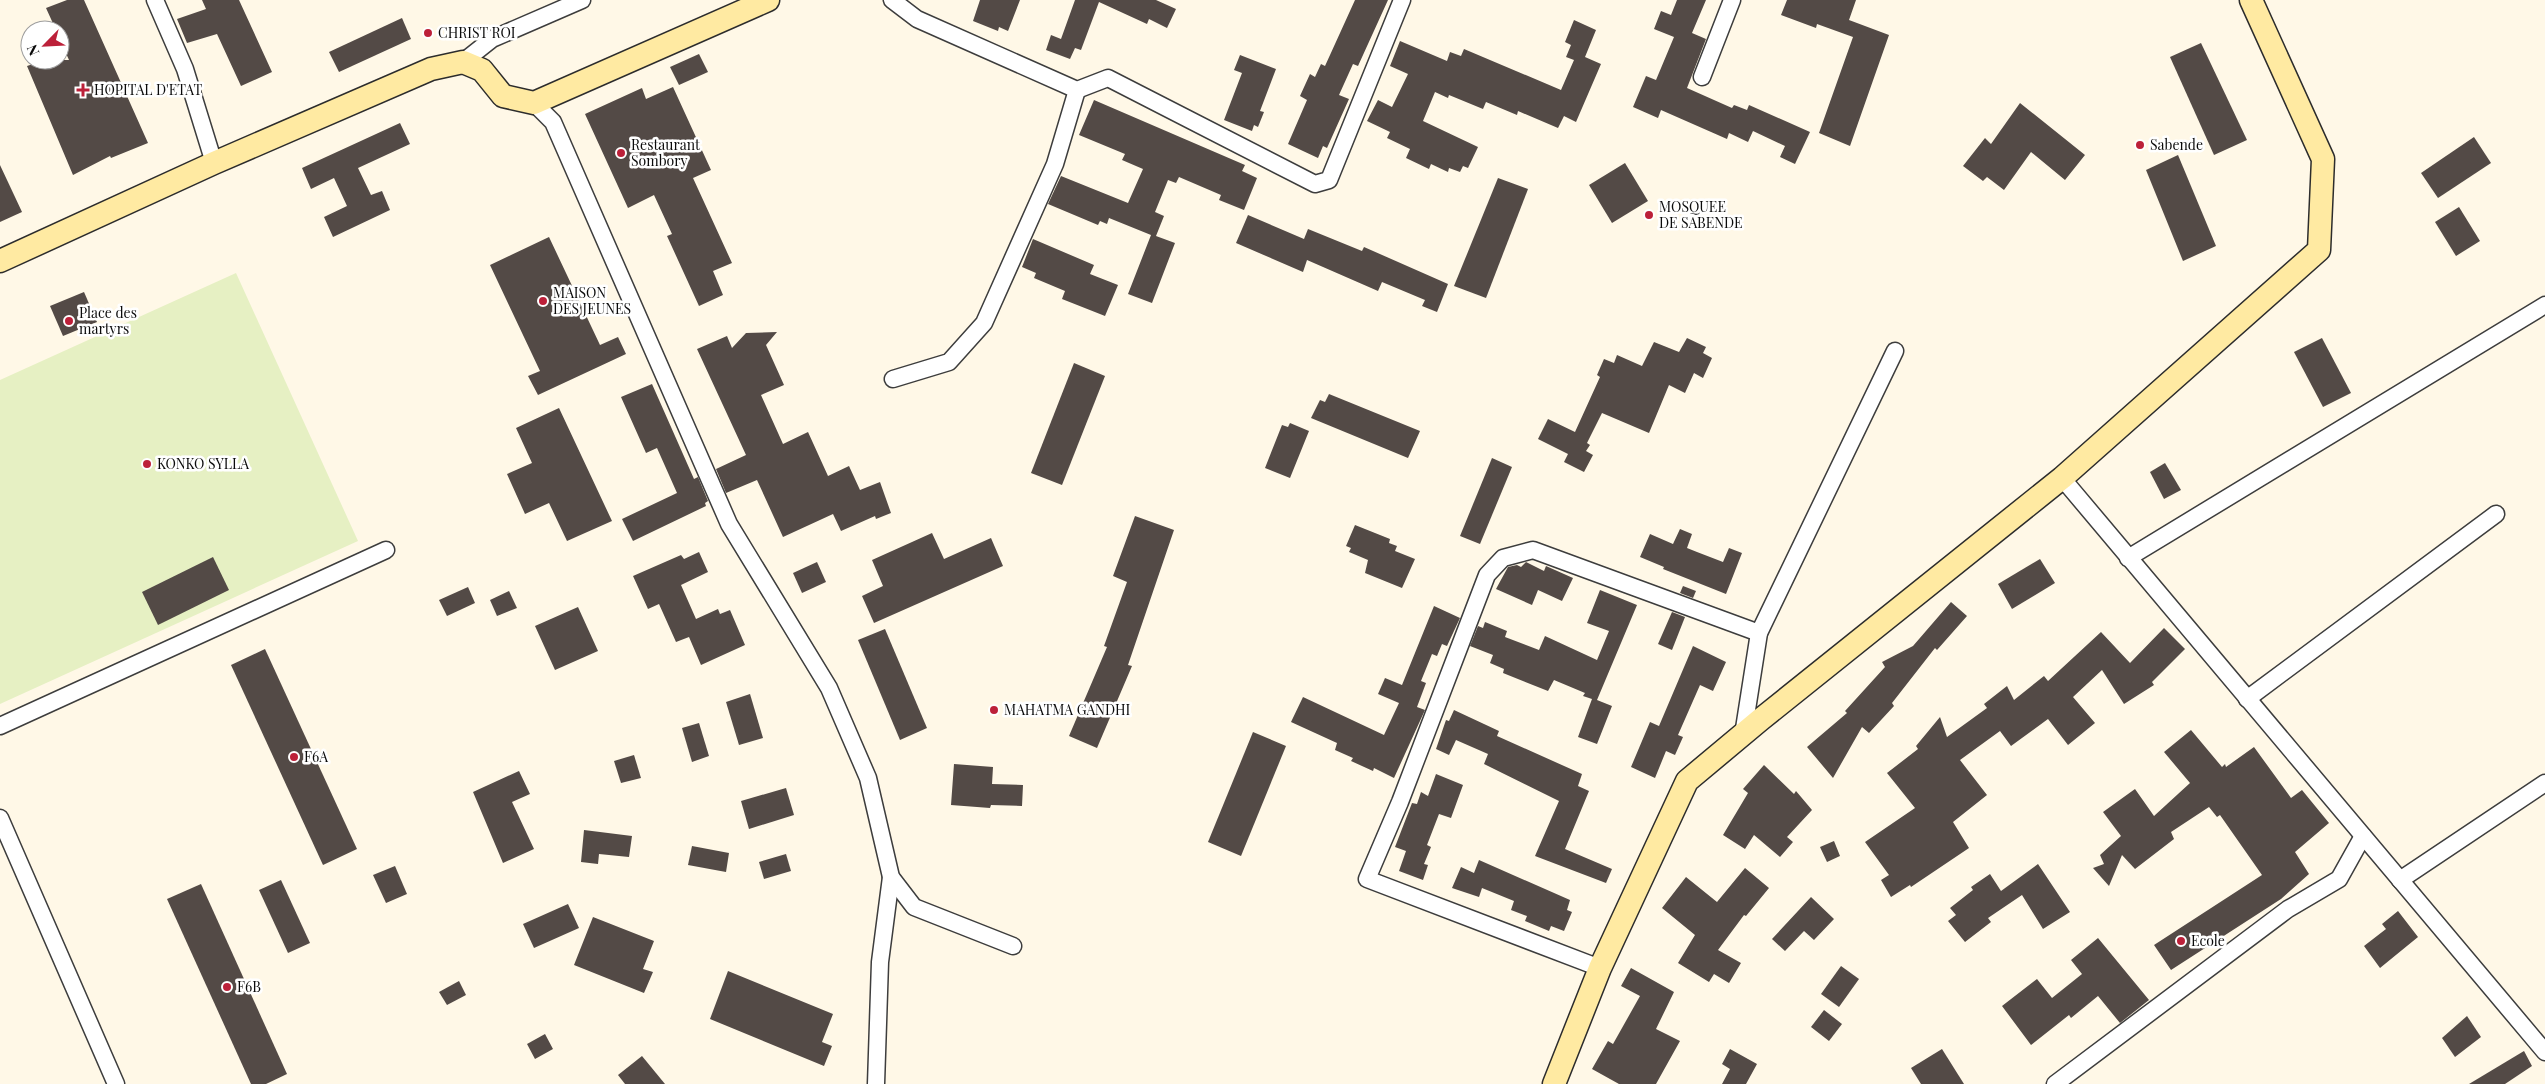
<svg xmlns="http://www.w3.org/2000/svg" width="2545" height="1084" viewBox="0 0 2545 1084" font-family="'Playfair Display',serif">
<style>
.pitch{fill:#e6f0c3}
.building{fill:#534a46}
.lines{fill:none;stroke-linecap:round;stroke-linejoin:round}
.street-casing{stroke:#3d3d3d;stroke-width:19}
.secondary-casing{stroke:#2c2c2c;stroke-width:25}
.street{stroke:#fff;stroke-width:16}
.secondary{stroke:#ffeaa2;stroke-width:22}
.poi-dot{fill:#bc2039;stroke:#fff;stroke-width:2}
.labels{text-anchor:middle;stroke-width:5;stroke-linejoin:round;paint-order:stroke}
.poi-label{font-size:14px;fill:#0a0a0a;stroke:#fff;text-anchor:start}
</style>
<rect width="100%" height="100%" fill="#fff8e7"/>
<polygon class="pitch" points="236,273 358,541 0,704 0,380"/>
<g class="building">
<polygon points="67,0 84,0 148,143 111,158 110,156 73,175 27,66 45,60 69,60 60,40 60,30 56,30 46,8"/>
<polygon points="202,0 239,0 272,72 241,86 217,34 187,43 177,19 206,9"/>
<polygon points="980,0 1020,0 1008,31 999,27 998,31 973,21"/>
<polygon points="1075,0 1156,0 1176,9 1167,28 1149,19 1147,24 1099,2 1081,50 1075,48 1070,59 1046,50 1051,35 1061,39"/>
<polygon points="1355,0 1388,0 1358,66 1353,64 1339,95 1349,99 1327,148 1323,146 1318,158 1288,144 1307,100 1300,96 1310,74 1315,77 1321,64 1325,66"/>
<polygon points="1677,0 1706,0 1692,33 1706,39 1687,88 1732,108 1734,105 1747,110 1749,105 1810,132 1795,164 1780,157 1785,146 1753,131 1748,142 1729,133 1727,139 1661,110 1658,118 1633,107 1646,76 1656,80 1674,37 1654,29 1661,11 1671,15"/>
<polygon points="1787,0 1856,0 1849,20 1889,35 1850,146 1819,133 1853,37 1817,24 1816,28 1781,15"/>
<polygon points="402,18 411,39 339,72 329,52"/>
<polygon points="1574,20 1596,30 1585,57 1601,64 1576,122 1564,116 1558,128 1518,111 1517,115 1486,102 1483,109 1449,95 1448,98 1435,92 1423,121 1478,147 1468,168 1463,166 1460,172 1449,168 1448,172 1431,164 1429,169 1406,158 1410,149 1387,138 1390,132 1367,121 1378,100 1392,107 1408,74 1390,66 1400,41 1447,61 1450,52 1461,56 1464,49 1561,90 1574,60 1566,57 1571,45 1565,42"/>
<polygon points="2201,43 2247,140 2214,155 2170,57"/>
<polygon points="699,54 708,72 679,85 670,67"/>
<polygon points="1240,55 1276,69 1260,111 1264,112 1258,127 1254,125 1252,131 1224,120 1242,73 1234,70"/>
<polygon points="673,87 711,170 693,178 732,263 713,271 723,295 699,306 667,236 672,234 654,195 628,208 585,114 642,88 646,99"/>
<polygon points="1094,100 1245,165 1242,171 1257,178 1244,210 1219,200 1221,195 1179,177 1176,183 1168,180 1155,212 1164,216 1156,236 1175,243 1152,303 1128,294 1151,235 1109,218 1107,224 1100,221 1098,225 1048,204 1061,176 1128,203 1143,169 1122,160 1125,154 1079,135"/>
<polygon points="2020,103 2085,155 2065,180 2031,152 2004,190 1987,177 1983,181 1963,166 1985,138 1991,144"/>
<polygon points="400,123 410,144 358,168 371,195 382,191 390,210 333,237 324,217 347,206 334,178 311,189 302,168"/>
<polygon points="2474,137 2491,163 2438,198 2421,173"/>
<polygon points="2178,155 2216,246 2183,261 2146,170"/>
<polygon points="1625,163 1648,201 1612,223 1589,185"/>
<polygon points="0,165 22,212 0,222"/>
<polygon points="1498,178 1528,189 1486,298 1454,286"/>
<polygon points="2459,207 2480,241 2456,256 2435,222"/>
<polygon points="1248,215 1304,239 1308,229 1362,251 1364,247 1448,284 1437,312 1422,306 1425,300 1382,282 1378,291 1307,260 1303,272 1236,243"/>
<polygon points="549,237 600,345 618,337 626,354 538,395 528,376 540,371 490,265"/>
<polygon points="1033,239 1094,265 1090,274 1118,285 1105,316 1062,299 1065,291 1034,278 1036,273 1022,267"/>
<polygon points="84,292 97,322 63,336 50,306"/>
<polygon points="777,332 766,345 784,385 761,395 783,444 808,432 828,476 849,466 860,490 880,482 891,513 876,519 875,516 841,531 833,514 783,537 757,480 726,493 716,469 746,455 697,349 727,336 732,348 746,333"/>
<polygon points="1687,338 1706,347 1703,353 1712,358 1703,378 1694,373 1685,393 1669,385 1649,433 1602,413 1587,443 1590,445 1586,451 1593,455 1584,472 1564,462 1568,454 1538,439 1548,419 1575,432 1600,377 1597,375 1604,359 1614,363 1617,355 1642,366 1654,342 1679,352"/>
<polygon points="2322,338 2351,393 2323,407 2294,352"/>
<polygon points="1074,363 1105,376 1062,485 1031,473"/>
<polygon points="652,384 694,479 698,477 708,501 705,503 706,506 633,541 622,519 677,493 657,448 646,453 621,397"/>
<polygon points="1329,394 1420,431 1408,458 1311,418 1320,400 1325,402"/>
<polygon points="559,408 612,521 567,541 549,503 525,514 507,474 532,463 516,428"/>
<polygon points="1290,423 1309,431 1290,478 1265,468 1282,425 1288,427"/>
<polygon points="1492,458 1512,467 1480,544 1460,536"/>
<polygon points="2165,463 2181,490 2164,499 2150,472"/>
<polygon points="1135,516 1174,530 1128,665 1132,666 1097,748 1069,736 1107,647 1104,646 1127,582 1113,576"/>
<polygon points="1355,525 1390,539 1389,543 1397,546 1395,551 1415,559 1402,588 1365,573 1368,560 1349,552 1351,548 1346,546"/>
<polygon points="1680,529 1692,534 1687,548 1697,552 1723,562 1729,548 1742,553 1726,594 1663,569 1664,567 1640,557 1650,534 1673,544"/>
<polygon points="932,533 944,559 991,538 1003,566 874,623 862,596 883,586 872,560"/>
<polygon points="699,552 708,572 681,585 696,619 718,609 720,614 730,610 745,645 701,665 689,637 676,642 659,604 648,609 633,576 681,555 684,559"/>
<polygon points="213,557 229,590 158,625 142,592"/>
<polygon points="2040,559 2055,583 2012,609 1998,584"/>
<polygon points="817,562 826,582 802,593 793,573"/>
<polygon points="1526,562 1544,571 1546,566 1573,578 1562,601 1538,590 1532,605 1496,589 1508,567 1517,565 1521,567"/>
<polygon points="1683,586 1696,591 1693,598 1680,593"/>
<polygon points="468,587 475,603 447,616 439,600"/>
<polygon points="1600,590 1637,605 1597,700 1612,706 1597,744 1578,737 1592,699 1583,696 1585,693 1554,680 1548,691 1503,673 1504,669 1490,663 1493,655 1470,646 1478,626 1483,628 1485,622 1507,631 1505,637 1539,650 1545,636 1597,660 1609,631 1587,623"/>
<polygon points="509,591 517,608 497,616 490,600"/>
<polygon points="1951,602 1967,616 1937,650 1935,648 1892,703 1894,706 1869,733 1862,727 1833,778 1807,747 1847,713 1845,711 1885,667 1882,662 1913,646"/>
<polygon points="1434,606 1460,618 1447,646 1442,644 1437,656 1432,654 1421,681 1426,683 1417,707 1425,710 1394,778 1374,768 1373,771 1351,761 1353,758 1335,750 1337,743 1291,722 1303,697 1384,735 1399,703 1378,694 1385,678 1402,685"/>
<polygon points="578,607 598,651 555,670 535,626"/>
<polygon points="1672,612 1685,617 1672,650 1658,644"/>
<polygon points="2164,628 2185,649 2152,682 2154,685 2124,704 2102,670 2073,697 2095,723 2068,745 2048,719 2011,746 2000,731 1960,760 1987,795 1953,822 1969,848 1911,887 1910,885 1891,897 1881,880 1889,875 1865,842 1915,808 1887,773 1918,749 1916,746 1940,717 1947,737 1987,708 1984,704 2007,686 2014,700 2044,676 2048,681 2101,632 2130,663"/>
<polygon points="885,629 927,728 900,740 858,640"/>
<polygon points="1693,646 1726,662 1713,691 1700,685 1678,735 1683,737 1675,755 1666,751 1655,778 1631,767 1650,722 1659,726"/>
<polygon points="265,649 357,849 323,865 231,665"/>
<polygon points="750,694 763,738 739,745 726,702"/>
<polygon points="1454,710 1499,731 1497,736 1582,774 1578,786 1589,791 1565,849 1612,869 1606,883 1535,856 1559,801 1484,764 1488,754 1456,740 1449,755 1436,749 1446,720 1449,721"/>
<polygon points="699,723 709,756 692,762 682,728"/>
<polygon points="2191,730 2222,767 2225,764 2226,767 2254,747 2291,798 2302,790 2329,823 2295,852 2309,874 2281,899 2171,970 2154,945 2262,875 2220,815 2217,817 2209,807 2171,832 2174,839 2135,869 2122,855 2109,886 2093,868 2104,864 2100,855 2121,836 2103,812 2135,789 2154,816 2190,783 2164,752"/>
<polygon points="1253,732 1286,746 1241,856 1208,842"/>
<polygon points="634,755 641,778 621,783 614,761"/>
<polygon points="954,764 993,767 992,784 1023,785 1022,806 991,805 990,808 951,805"/>
<polygon points="1764,765 1794,794 1796,791 1812,810 1787,837 1793,842 1780,857 1754,835 1745,849 1723,835 1748,793 1743,789"/>
<polygon points="519,771 530,794 512,802 534,849 503,863 473,792"/>
<polygon points="1436,774 1463,785 1451,818 1439,814 1427,845 1431,847 1424,864 1428,865 1423,880 1399,871 1406,851 1395,847 1412,803 1417,804 1421,792 1428,796"/>
<polygon points="786,788 794,815 749,829 741,801"/>
<polygon points="584,830 632,836 629,857 599,854 598,864 581,862"/>
<polygon points="1834,841 1840,856 1827,862 1820,847"/>
<polygon points="692,846 729,853 726,872 688,865"/>
<polygon points="786,854 791,871 764,879 759,862"/>
<polygon points="1479,860 1570,900 1567,910 1572,912 1564,931 1551,926 1549,931 1525,921 1527,916 1511,910 1514,901 1482,888 1479,897 1452,888 1461,867 1474,873"/>
<polygon points="2038,864 2070,912 2043,929 2022,895 1988,918 1991,922 1965,942 1948,921 1956,915 1950,908 1973,890 1971,887 1990,874 2001,891"/>
<polygon points="395,866 407,894 386,903 373,875"/>
<polygon points="1745,868 1769,888 1746,916 1744,915 1718,950 1741,963 1729,983 1714,974 1709,982 1678,963 1695,935 1662,908 1686,877 1717,902"/>
<polygon points="281,880 310,943 288,953 259,890"/>
<polygon points="201,884 287,1074 266,1084 251,1084 167,899"/>
<polygon points="1811,897 1834,919 1814,940 1804,931 1785,951 1772,939"/>
<polygon points="568,904 579,928 534,948 523,924"/>
<polygon points="2398,911 2418,937 2380,968 2364,946 2386,929 2382,924"/>
<polygon points="593,917 654,941 643,969 653,972 644,993 574,965"/>
<polygon points="2098,938 2149,1000 2120,1023 2098,996 2071,1018 2069,1015 2031,1045 2002,1006 2037,979 2052,998 2082,974 2071,960"/>
<polygon points="1841,966 1859,979 1839,1007 1821,994"/>
<polygon points="1631,968 1674,992 1656,1029 1680,1041 1656,1084 1619,1084 1592,1069 1608,1041 1613,1044 1640,996 1621,986"/>
<polygon points="728,971 833,1014 822,1042 832,1046 824,1066 710,1019"/>
<polygon points="459,981 466,995 447,1005 439,992"/>
<polygon points="1824,1010 1842,1024 1829,1041 1811,1027"/>
<polygon points="2467,1016 2481,1037 2455,1057 2442,1038"/>
<polygon points="545,1034 553,1049 535,1059 527,1044"/>
<polygon points="1730,1049 1757,1064 1746,1084 1722,1084 1730,1069 1722,1064"/>
<polygon points="1942,1049 1964,1084 1921,1084 1911,1068"/>
<polygon points="2524,1051 2532,1066 2505,1084 2469,1084"/>
<polygon points="642,1056 665,1084 625,1084 618,1075"/>
</g>
<g class="lines">
<g class="street-casing">
<g id="street">
<polyline points="155,0 185,69 214,163"/>
<polyline points="892,0 917,19 1077,90 1108,78 1315,184 1329,180 1402,0"/>
<polyline points="463,62 492,39 582,0"/>
<polyline points="1702,77 1732,0"/>
<polyline points="534,103 553,122 729,524 829,688 868,778 891,877 914,907 1013,946"/>
<polyline points="893,379 949,362 984,323 1055,164 1077,90"/>
<polyline points="2062,478 2545,1052"/>
<polyline points="2128,558 2545,305"/>
<polyline points="2247,699 2496,514"/>
<polyline points="0,726 386,550"/>
<polyline points="1743,735 1759,633 1895,351"/>
<polyline points="0,818 116,1084"/>
<polyline points="2400,880 2545,783"/>
<polyline points="1600,968 1367,879 1400,802 1487,575 1503,558 1533,550 1759,633"/>
<polyline points="876,1084 880,962 891,877"/>
<polyline points="2055,1084 2288,909 2339,879 2363,836"/>
</g>
</g>
<g class="secondary-casing">
<g id="secondary">
<polyline points="0,261 214,163 431,69 463,62 482,70 503,96 534,103 768,0"/>
<polyline points="1554,1084 1600,968 1687,781 1760,720 2062,478 2319,250 2323,159 2251,0"/>
</g>
</g>
<use href="#street" class="street"/>
<use href="#secondary" class="secondary"/>
</g>
<g class="poi-dot">
<circle cx="428" cy="33" r="5"/>
<path d="M80.5 82.5h5v5h5v5h-5v5h-5v-5h-5v-5h5z"/>
<circle cx="2140" cy="145" r="5"/>
<circle cx="621" cy="153" r="5"/>
<circle cx="1649" cy="215" r="5"/>
<circle cx="543" cy="301" r="5"/>
<circle cx="69" cy="321" r="5"/>
<circle cx="147" cy="464" r="5"/>
<circle cx="994" cy="710" r="5"/>
<circle cx="294" cy="757" r="5"/>
<circle cx="2181" cy="941" r="5"/>
<circle cx="227" cy="987" r="5"/>
</g>
<g class="labels">
<g class="poi-label">
<text x="438" y="38">CHRIST ROI</text>
<text x="94" y="95">HOPITAL D'ETAT</text>
<text x="631" y="150">Restaurant<tspan x="631" dy="16">Sombory</tspan></text>
<text x="2150" y="150">Sabende</text>
<text x="1659" y="212">MOSQUEE<tspan x="1659" dy="16">DE SABENDE</tspan></text>
<text x="553" y="298">MAISON<tspan x="553" dy="16">DES JEUNES</tspan></text>
<text x="79" y="318">Place des<tspan x="79" dy="16">martyrs</tspan></text>
<text x="157" y="469">KONKO SYLLA</text>
<text x="1004" y="715">MAHATMA GANDHI</text>
<text x="304" y="762">F6A</text>
<text x="2191" y="946">Ecole</text>
<text x="237" y="992">F6B</text>
</g>
</g>
<g transform="translate(45 45) rotate(246)"><circle r="24" fill="#ffffff" stroke="#9d9d9d"/>
<path d="M0-4L9 19L0 12L-9 19Z" fill="#bc2039"/>
<text y="-8" font-size="14" font-weight="bold" text-anchor="middle" fill="#0a0a0a">N</text>
</g>
</svg>
